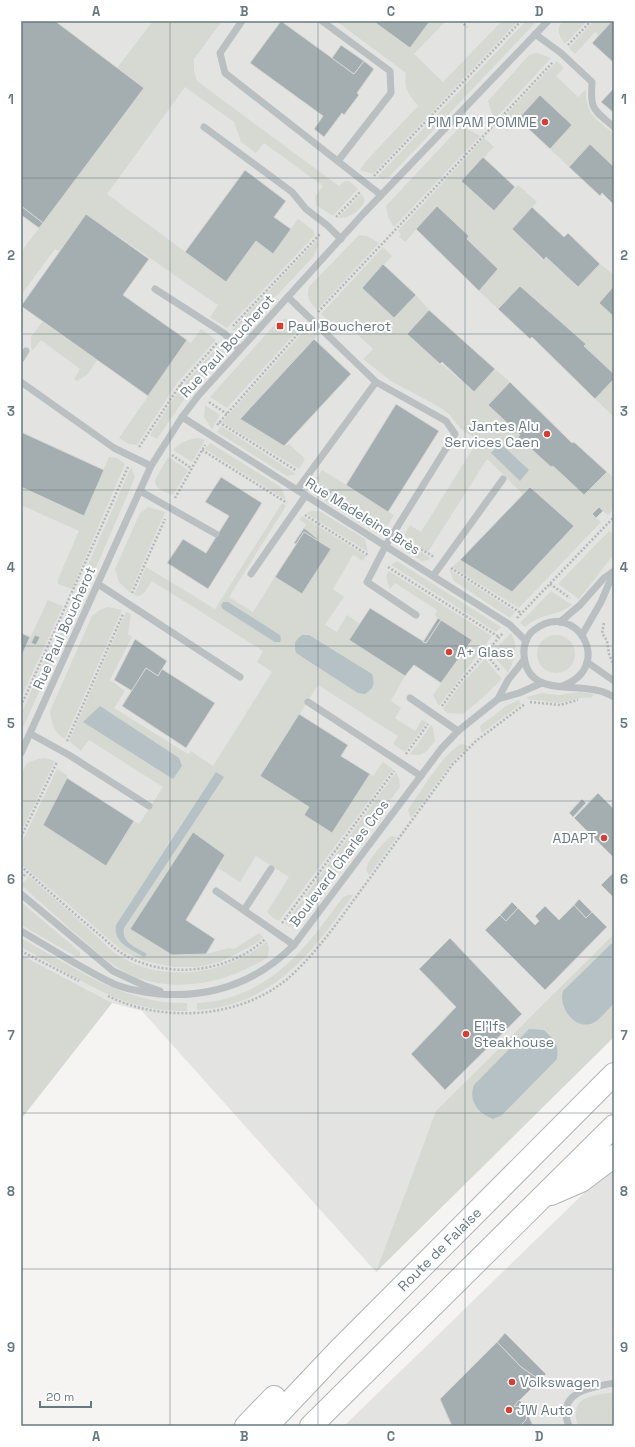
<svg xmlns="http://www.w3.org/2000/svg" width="635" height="1447" viewBox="0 0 635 1447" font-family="'Space Grotesk',sans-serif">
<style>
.built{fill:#e3e4e2}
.green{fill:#d5d9d1}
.water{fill:#b5c1c4}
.building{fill:#a4adb0;stroke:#d6d6d4}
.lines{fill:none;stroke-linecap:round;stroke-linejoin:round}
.highway-casing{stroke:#b0b4b6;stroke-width:24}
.path{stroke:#b4b8ba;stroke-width:2.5;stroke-dasharray:2 2;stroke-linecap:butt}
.minor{stroke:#babfc1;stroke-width:7}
.highway{stroke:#fff;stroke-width:22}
.grid{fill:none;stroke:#677980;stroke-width:1;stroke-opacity:0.55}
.poi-dot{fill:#d33f33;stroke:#fff;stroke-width:1.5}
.labels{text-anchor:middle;stroke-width:4;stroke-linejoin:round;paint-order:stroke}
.poi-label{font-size:14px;fill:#677980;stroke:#fff;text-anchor:start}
.street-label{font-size:14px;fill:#677980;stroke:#fff}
.neatline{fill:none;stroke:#677980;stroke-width:1.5}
.grid-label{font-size:13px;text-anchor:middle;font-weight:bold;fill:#677980}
</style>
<rect width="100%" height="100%" fill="#f5f4f2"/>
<g class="built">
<polygon points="21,21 614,21 614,1026 376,1272 142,1011 112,1003 21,1119"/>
<polygon points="614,1164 614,1426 344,1426"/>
</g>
<g class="green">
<polygon points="153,21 222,21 194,59 194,71 197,81 339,186 345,181 349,181 358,189 333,216 316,205 315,197 323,186 264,143 256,153 241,142 234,122 185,87 107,194 226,282 256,241 273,253 298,219 313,230 315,235 227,328 210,317 218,305 86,214 59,251 55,249 21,295 21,252 144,88 117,68"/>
<path d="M336,21h37l36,27 21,-27h16l-32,33 29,28 59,-61h16l-145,153 -13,-4 6,-9 52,-55c-9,-11 -15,-18 -12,-33z"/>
<polygon points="526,21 537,21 389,177 382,179 378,176"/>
<path d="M562,21h25l-22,23c-6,-8 -9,-14 -3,-23z"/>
<polygon points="594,21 614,21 614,23 612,21 599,36 595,32 575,54 569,48"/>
<polygon points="537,53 551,58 494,120 488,101 529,55"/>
<path d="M557,61l7,7 -8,8 22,21 8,-8c-1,25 10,30 28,45v33l-24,-22 -21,22 -19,-18 -10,-54 -33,36 -9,-8z"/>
<polygon points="459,128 467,129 480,136 394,227 388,217 386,206"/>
<polygon points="484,138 494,147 461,181 493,211 518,185 537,202 512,229 543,260 546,257 577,287 600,264 614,275 614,286 599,303 614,317 614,374 584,346 586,344 520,286 498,309 479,291 498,269 467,239 469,236 437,206 405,242 399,237 401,234 398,231"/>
<path d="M361,194l3,4v5c-7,9 -13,15 -26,15z"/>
<path d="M359,235l8,1 12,7 -62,67c-7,-8 -11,-12 -8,-23z"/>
<polygon points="317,240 318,245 314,256 248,326 239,331 232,330"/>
<polygon points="383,247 392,256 362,288 394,318 416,295 429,310 407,334 474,392 495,369 510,382 488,405 520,435 519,437 551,467 553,466 584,495 607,472 614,478 614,509 608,515 598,507 592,514 601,522 519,608 452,567 460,560 512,592 574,526 530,487 523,494 487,459 428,552 404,536 410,525 421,532 478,440 461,429 449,414 439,407 391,381 363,359 373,349 344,322 334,331 324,321 326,318 321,314"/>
<polygon points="285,319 291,320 301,327 227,408 210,397 278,321"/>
<polygon points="42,322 97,360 87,375 77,381 74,379 80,369 41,340 33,350 31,347 31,337"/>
<polygon points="317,328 321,332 240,418 284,446 289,444 305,459 299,469 222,422 305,330 310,335"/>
<polygon points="201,329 216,340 177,383 137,445 129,444 119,438 187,340 191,343"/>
<polygon points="221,343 224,348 222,355 193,388 185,383"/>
<polygon points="614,379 614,417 595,399"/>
<polygon points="179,390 187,395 157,439 150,435"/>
<polygon points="205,405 220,415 212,429 204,417"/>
<polygon points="221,426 296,474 287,476 217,432"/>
<path d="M199,438l6,2 -13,22 -19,-12c8,-8 14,-11 26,-12z"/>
<polygon points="210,443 281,487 286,500 205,449"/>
<polygon points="109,457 117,458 125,464 72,589 58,584 58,579 79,531 21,505 21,487 83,516"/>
<path d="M168,457l20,13 -15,25c-8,-3 -18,-5 -18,-15z"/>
<polygon points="131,467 135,477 88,586 83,590 77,590"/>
<polygon points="322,470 394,515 387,526 315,480"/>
<polygon points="313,484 384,529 376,533 314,494 312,489"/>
<polygon points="282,503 286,506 229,597 253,612 275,577 302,594 331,549 317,540 317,538 304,528 306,524 299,520 302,516 366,556 363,561 353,555 333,589 344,597 325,625 337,632 347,615 360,624 350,640 405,676 391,701 401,708 395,718 415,731 422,720 427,722 405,752 393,744 398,736 318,685 260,776 309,807 304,815 332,833 370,774 373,776 383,762 393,769 279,921 272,917 267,912 289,877 256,856 240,882 218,868 225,855 193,832 130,929 172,955 206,954 229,948 234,949 259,933 263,937 257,943 220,962 197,967 174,967 145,961 124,952 21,864 21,844 57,769 67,775 67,778 43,825 106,865 134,821 139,824 163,787 89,740 81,751 69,741 126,612 131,614 128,634 132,637 110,680 125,691 114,708 188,754 191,751 213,766 272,672 257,662 263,651 152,581 144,593 139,596 134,595 146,567 215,609"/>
<polygon points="148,507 165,512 130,593 119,582 115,569 140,513"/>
<polygon points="312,511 319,511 365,539 368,552 306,513"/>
<polygon points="609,531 614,535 614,554 579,599 558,584"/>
<polygon points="402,539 431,559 422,561 405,551"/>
<polygon points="397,561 501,627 496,632 391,565"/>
<polygon points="449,569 515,612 510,618 454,581"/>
<polygon points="389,571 492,636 439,706 433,695 472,640 435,616 437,610 395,583 390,589 386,576"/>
<path d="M551,591l21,14c-16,12 -30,7 -47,22l-5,-4z"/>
<polygon points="48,600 63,606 21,698 21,657"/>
<path d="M108,607l14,3 -57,129c-12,-8 -13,-14 -15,-28l42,-95 8,-6z"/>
<polygon points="68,609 72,609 74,614 21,732 21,714"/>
<path d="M511,633c8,13 4,26 -3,40l-14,-17 4,-3 -3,-4z"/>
<circle cx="556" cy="654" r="19"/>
<polygon points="485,659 502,679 481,699 463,714 447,713 443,709 459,686"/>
<path d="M580,692l13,2 -1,4c-16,-2 -20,4 -34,5 -10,0 -19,-4 -29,-3l-2,-3 15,-4 17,2z"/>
<polygon points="519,700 521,704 482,733 480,726 506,706"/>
<path d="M431,725l2,3 2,13c-8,10 -12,17 -25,13z"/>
<path d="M462,744l6,2 -18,19 -39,53 -3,-8c11,-16 38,-61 54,-66z"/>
<path d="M45,758l10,3 -34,71c0,-14 -4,-60 6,-68 5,-4 11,-5 18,-6z"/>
<polygon points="396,772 399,778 400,787 299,924 291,926 285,924"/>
<path d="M392,836l5,1 -28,38c-2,-3 -3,-5 -2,-9 2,-7 19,-27 25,-30z"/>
<path d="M29,876c21,19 43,38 64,57 9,8 18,18 28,24 45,27 108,17 146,-16l2,7 -1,9c-39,25 -85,36 -130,21 -24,-9 -43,-28 -62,-44 -18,-16 -37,-33 -55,-49z"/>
<path d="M348,895h5c-34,48 -68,96 -128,111 -9,3 -19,3 -28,4v-7c9,-1 19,-1 27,-4 57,-15 87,-58 119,-102z"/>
<polygon points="21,902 80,952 80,956 77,957 21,925"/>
<polygon points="614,934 614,1037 376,1272 436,1111"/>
<path d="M21,938c52,29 105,67 166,65v8c-19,0 -39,-2 -57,-8 -38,-13 -74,-37 -109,-56z"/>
<polygon points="21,955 112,1003 21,1119"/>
<path d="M614,1392l-2,34h-34c-9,-30 13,-30 36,-34z"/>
</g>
<g class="water">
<polygon points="500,443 529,470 520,481 491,453"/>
<polygon points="223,602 228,602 280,635 281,639 280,642 275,642 223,609 221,606"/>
<path d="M302,635h7l63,39c3,10 2,14 -7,20l-7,-1 -62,-40c-2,-9 -2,-12 6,-18z"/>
<polygon points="100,706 179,758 182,766 173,779 83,722"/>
<path d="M216,772l8,5 -100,151c-3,15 12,19 23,26l-3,3c-13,-8 -31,-14 -28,-32z"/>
<path d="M611,944h3v59c-6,6 -13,16 -21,20 -18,8 -35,-16 -30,-32z"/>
<path d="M529,1029l15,1c11,11 15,13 13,29l-55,56 -9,4c-15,-6 -25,-18 -19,-34z"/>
</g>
<g class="building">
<polygon points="21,21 55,21 144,88 43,223 21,206"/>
<polygon points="281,21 354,74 364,61 374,69 357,93 359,95 344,115 342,113 324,137 314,129 323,116 250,63"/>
<polygon points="373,21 430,21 410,48"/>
<polygon points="612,21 614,23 614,63 592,43"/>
<polygon points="341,45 364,61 354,74 332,58"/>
<polygon points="614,88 614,113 601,102"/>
<polygon points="540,95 572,125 550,149 518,119"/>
<polygon points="590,144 614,167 614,205 602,193 600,196 569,167"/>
<polygon points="483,157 515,187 494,211 461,181"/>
<polygon points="245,170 286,201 274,217 291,229 273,254 256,241 226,282 185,252"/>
<polygon points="21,206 43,223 39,228 21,215"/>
<polygon points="437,206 469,236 467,239 498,269 479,291 416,229"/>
<polygon points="532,207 564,237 568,233 600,264 578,287 546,257 544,260 512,229"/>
<polygon points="86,214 149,259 123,295 187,340 148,396 21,306"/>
<polygon points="383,264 416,295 394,318 362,288"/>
<polygon points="520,286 586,344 584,346 614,374 614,379 595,399 532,337 530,339 498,309"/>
<polygon points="614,286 614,317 599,303"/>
<polygon points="429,310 495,369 474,392 442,362 440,364 407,334"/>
<polygon points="314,339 351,374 284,446 240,419"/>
<polygon points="510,382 572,443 574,442 607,472 584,495 553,466 551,467 518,437 520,435 488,405"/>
<polygon points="396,404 439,431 388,512 346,485"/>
<polygon points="21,432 104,470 84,516 21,487"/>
<polygon points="221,477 262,503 208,589 167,563 183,539 206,553 229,516 205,502"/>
<polygon points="530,487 574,526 512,592 460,560"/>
<polygon points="599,507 603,511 596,518 592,514"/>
<polygon points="304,528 318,539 317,540 304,532 296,544 294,543"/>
<polygon points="304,532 331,549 302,594 275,577"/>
<polygon points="370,608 426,643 441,620 472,640 441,683 414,665 405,676 349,640"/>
<polygon points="438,618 441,620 426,643 423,642"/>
<polygon points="21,633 30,637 21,657"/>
<polygon points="35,635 40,637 36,645 31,643"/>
<polygon points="135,639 167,661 158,676 146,668 132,691 114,680"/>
<polygon points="146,668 158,676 162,669 215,703 186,748 122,706"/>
<polygon points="299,714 348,745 341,756 370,774 332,833 304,815 309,807 260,776"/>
<polygon points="67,778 134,821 106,866 43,825"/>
<polygon points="598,793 614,809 614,858 574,818"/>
<polygon points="582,799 586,803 573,817 569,813"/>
<polygon points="193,832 225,855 186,920 215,939 206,954 172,955 130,929"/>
<polygon points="614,872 614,898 601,885"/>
<polygon points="579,899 592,912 586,918 574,905"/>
<polygon points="512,902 518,908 506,921 500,915"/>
<polygon points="574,905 586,918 592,912 607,927 545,990 485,930 500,915 506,921 518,908 535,925 539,921 535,916 545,906 559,920"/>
<polygon points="450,938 522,1014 445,1090 411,1054 456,1007 419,969"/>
<polygon points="505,1333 546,1374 540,1380 521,1367 497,1342"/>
<polygon points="497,1342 521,1367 540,1380 514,1406 522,1407 525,1410 527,1415 526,1420 522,1424 523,1426 452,1426 440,1399"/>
<polygon points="519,1400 524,1405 533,1426 523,1426 522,1424 526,1420 527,1415 525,1410 522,1407 514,1406"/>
</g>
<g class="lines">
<g class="highway-casing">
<g id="highway">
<polyline points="551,1194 581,1181 614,1156"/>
<polyline points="246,1426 274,1397"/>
<path id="s1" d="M267,1426l70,-74 277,-278"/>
<polyline points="311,1426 614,1126"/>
</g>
</g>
<g class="path">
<polyline points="461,21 467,27"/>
<polyline points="568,45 591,21"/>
<polyline points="374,176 521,21"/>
<polyline points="336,217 360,192"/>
<polyline points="318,312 553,62"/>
<polyline points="233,326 320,234"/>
<polyline points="180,385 189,391"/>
<polyline points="209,402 227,414"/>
<polyline points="219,422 297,471"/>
<polyline points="217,425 304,327"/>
<polyline points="139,447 180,385 217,343"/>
<polyline points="202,450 287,503"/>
<polyline points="172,455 191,468"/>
<polyline points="316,483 384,527"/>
<polyline points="175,498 205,445"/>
<polyline points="305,515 368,555"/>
<polyline points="404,539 434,557"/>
<polyline points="388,567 499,637"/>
<polyline points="451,568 521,613"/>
<polyline points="550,584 570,598"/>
<polyline points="132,593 165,519"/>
<polyline points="517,618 614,517"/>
<polyline points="604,623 602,633 607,641 609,654 614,666"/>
<polyline points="485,653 500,671"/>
<polyline points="530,702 560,705 578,700"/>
<polyline points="21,706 128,467"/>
<polyline points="442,706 458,684 503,633"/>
<polyline points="67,741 123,614"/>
<polyline points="406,754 428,724"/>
<polyline points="21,837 57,762"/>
<path d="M21,866c24,22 49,44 74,65 9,7 18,17 28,23 43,26 106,19 142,-15"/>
<polyline points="21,879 27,872"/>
<polyline points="282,923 394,771"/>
<polyline points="21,951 79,981"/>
<path d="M108,996c58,29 140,22 187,-24 29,-28 51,-62 75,-94 27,-38 55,-75 82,-113l24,-24 49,-37"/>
</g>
<g class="minor">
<polyline points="242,21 220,53 225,73 381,195"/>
<polyline points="322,21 390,71 391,93 338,161"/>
<path d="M535,34l26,19 31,29c-2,28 1,27 22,45"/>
<polyline points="204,127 292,192 306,209 328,226 341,239"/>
<polyline points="155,289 225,334 240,350"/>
<polyline points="288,297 376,382"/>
<polyline points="21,359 26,351"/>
<polyline points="21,382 114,448 151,466"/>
<polyline points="182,417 510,625 526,641"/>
<polyline points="297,490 376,382 446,421 455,434 386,545 367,582 416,615"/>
<polyline points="140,491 216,534"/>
<polyline points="251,574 306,495"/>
<polyline points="433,576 503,479"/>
<polyline points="98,584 240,677"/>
<polyline points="560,622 580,605 604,578 614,571"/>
<polyline points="582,635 601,602 614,572"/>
<polyline points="587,662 614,681"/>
<path d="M562,686c54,-19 14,-88 -28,-56 -7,5 -11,16 -10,24 2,43 49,29 76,37 5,1 10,4 14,6"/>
<polyline points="410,698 458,731"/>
<polyline points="498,699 519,693 542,683"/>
<polyline points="308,702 421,776"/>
<polyline points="31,734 69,755 149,806"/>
<polyline points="21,753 151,466 182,417 198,396 363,214 548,21"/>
<polyline points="216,891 294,945"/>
<polyline points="21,894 113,971 143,985 160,991"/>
<polyline points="244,910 271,869"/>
<path d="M21,931c31,18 61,38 93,53 14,6 29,8 45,10 52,4 98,-12 135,-49l147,-196 17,-18 40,-32 10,-19 16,-20"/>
<path d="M569,1426c-14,-34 22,-39 45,-43"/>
</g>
<use href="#highway" class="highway"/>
</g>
<path class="grid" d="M170,21v1405M318,21v1405M465,21v1405M21,178h593M21,334h593M21,490h593M21,646h593M21,801h593M21,957h593M21,1113h593M21,1269h593"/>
<g class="poi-dot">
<circle cx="545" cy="122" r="4"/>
<rect x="276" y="322" width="8" height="8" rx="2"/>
<circle cx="547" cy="434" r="4"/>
<circle cx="449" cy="652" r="4"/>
<circle cx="604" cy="838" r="4"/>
<circle cx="466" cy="1034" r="4"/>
<circle cx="512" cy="1382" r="4"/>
<circle cx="509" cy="1410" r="4"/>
</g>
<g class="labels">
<g class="poi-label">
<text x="537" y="127" text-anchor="end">PIM PAM POMME</text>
<text x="288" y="331">Paul Boucherot</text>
<text x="539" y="431" text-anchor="end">Jantes Alu<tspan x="539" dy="16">Services Caen</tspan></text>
<text x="457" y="657">A+ Glass</text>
<text x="596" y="843" text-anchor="end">ADAPT</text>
<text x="474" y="1031">El'Ifs<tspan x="474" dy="16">Steakhouse</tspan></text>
<text x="520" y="1387">Volkswagen</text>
<text x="517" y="1415">JW Auto</text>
</g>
<g class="street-label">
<text transform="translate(227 346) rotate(-48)" y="5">Rue Paul Boucherot</text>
<text transform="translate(363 516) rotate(32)" y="5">Rue Madeleine Brès</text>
<text transform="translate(64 628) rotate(-66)" y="5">Rue Paul Boucherot</text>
<text transform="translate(339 863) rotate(-53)" y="5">Boulevard Charles Cros</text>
<text dy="5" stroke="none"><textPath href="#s1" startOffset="247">Route de Falaise</textPath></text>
</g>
</g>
<rect width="635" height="1447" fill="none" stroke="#ffffff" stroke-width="44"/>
<path d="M40 1401v6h51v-6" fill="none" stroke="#677980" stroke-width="2"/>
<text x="46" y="1401" font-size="12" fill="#677980" stroke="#ffffff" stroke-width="3" paint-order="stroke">20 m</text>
<rect x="22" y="22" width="591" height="1403" class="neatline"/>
<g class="grid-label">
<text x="96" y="16">A</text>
<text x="244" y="16">B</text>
<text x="391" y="16">C</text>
<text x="539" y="16">D</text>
<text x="11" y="104">1</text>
<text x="624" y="104">1</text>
<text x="11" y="260">2</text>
<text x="624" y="260">2</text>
<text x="11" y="416">3</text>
<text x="624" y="416">3</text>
<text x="11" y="572">4</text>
<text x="624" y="572">4</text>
<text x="11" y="728">5</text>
<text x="624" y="728">5</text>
<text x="11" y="884">6</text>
<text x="624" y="884">6</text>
<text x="11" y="1040">7</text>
<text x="624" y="1040">7</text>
<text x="11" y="1196">8</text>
<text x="624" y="1196">8</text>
<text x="11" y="1352">9</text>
<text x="624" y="1352">9</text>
<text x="96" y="1441">A</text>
<text x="244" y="1441">B</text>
<text x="391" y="1441">C</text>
<text x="539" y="1441">D</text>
</g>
</svg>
